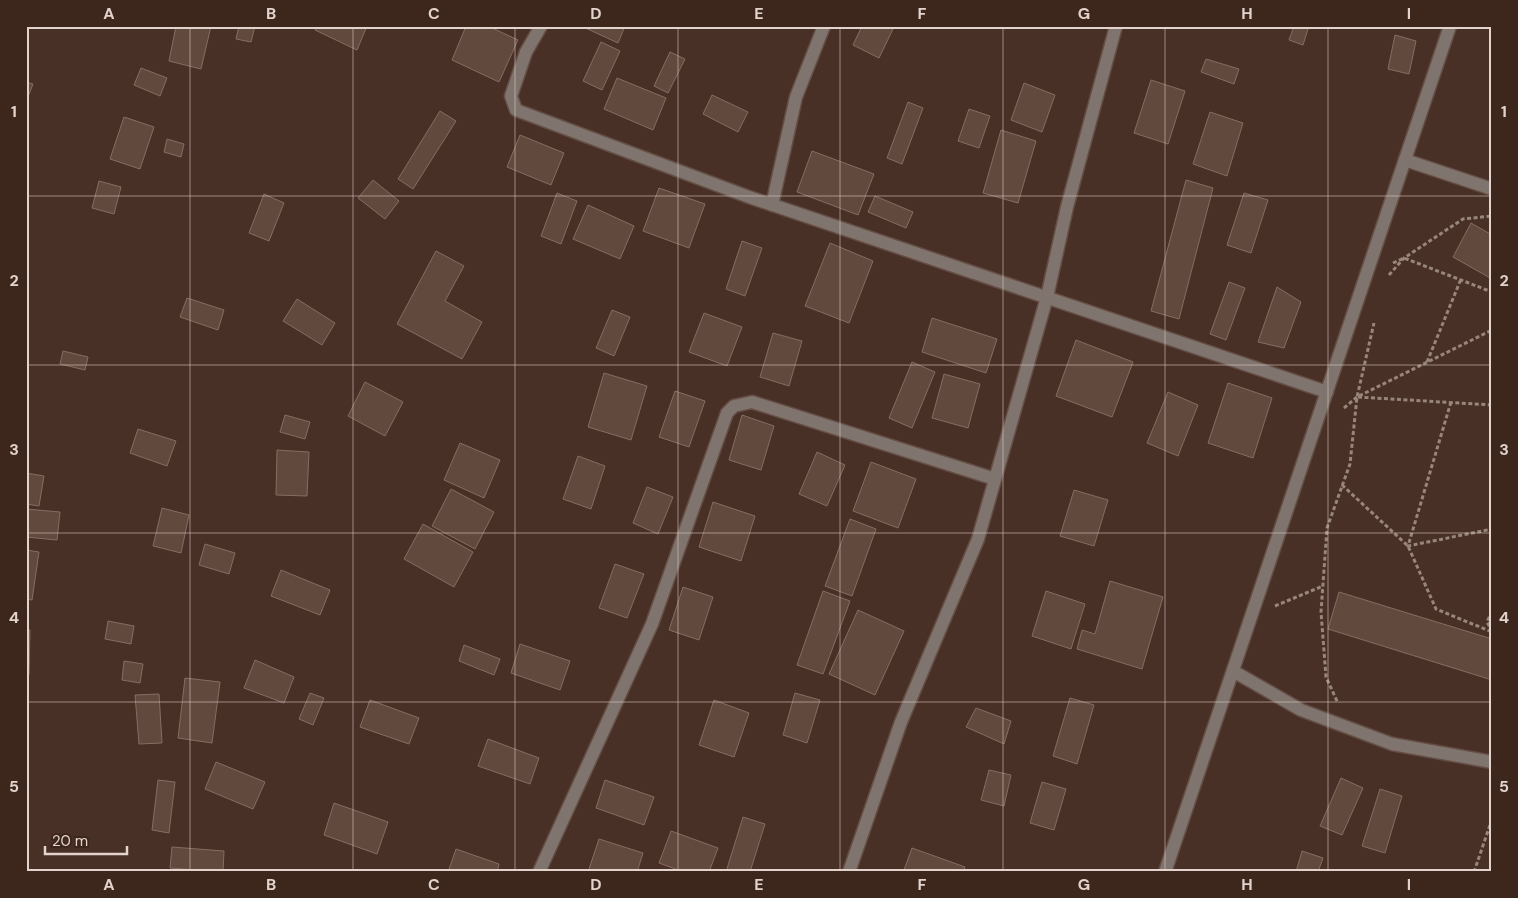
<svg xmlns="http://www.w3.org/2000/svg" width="1518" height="898" viewBox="0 0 1518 898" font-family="'DM Sans',sans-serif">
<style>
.building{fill:#62493e;stroke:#876c61}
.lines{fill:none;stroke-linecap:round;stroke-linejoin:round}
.minor-casing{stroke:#644d44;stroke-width:15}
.path{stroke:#98857c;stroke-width:3;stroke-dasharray:4 2.5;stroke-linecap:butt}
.minor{stroke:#80746e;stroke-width:12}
.grid{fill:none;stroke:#e2d3cc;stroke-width:1;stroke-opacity:0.55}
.neatline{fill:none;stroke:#e2d3cc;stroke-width:2}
.grid-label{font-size:16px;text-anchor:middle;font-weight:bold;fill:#e2d3cc}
</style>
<rect width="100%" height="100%" fill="#483026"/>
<g class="building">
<polygon points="176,26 211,26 201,69 169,61"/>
<polygon points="239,26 255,26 251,42 236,39"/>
<polygon points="317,26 367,26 357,50 315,30"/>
<polygon points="466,26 488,26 518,40 499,82 452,60"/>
<polygon points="581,26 625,26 618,43"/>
<polygon points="862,26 894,27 879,58 853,45"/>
<polygon points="1294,26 1309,26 1303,45 1289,40"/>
<polygon points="1395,35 1416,41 1409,74 1388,69"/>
<polygon points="601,42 620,51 602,90 583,81"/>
<polygon points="670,52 685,59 668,93 654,86"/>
<polygon points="1206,59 1239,69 1234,84 1201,72"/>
<polygon points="141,68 167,78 160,96 134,85"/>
<polygon points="617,78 666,98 653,130 604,109"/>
<polygon points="1151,80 1185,91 1168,144 1134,133"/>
<polygon points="26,82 33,84 26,102"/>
<polygon points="1024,83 1055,95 1042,132 1011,120"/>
<polygon points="712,95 748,112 738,132 703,114"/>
<polygon points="908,102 923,108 902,164 887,158"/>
<polygon points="969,109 990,116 979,148 958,141"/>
<polygon points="440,111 456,121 413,189 398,179"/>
<polygon points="1210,112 1243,123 1227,176 1193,164"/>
<polygon points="124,117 154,127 140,169 110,159"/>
<polygon points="1001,130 1036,141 1018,203 983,193"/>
<polygon points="520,135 564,153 551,185 507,167"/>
<polygon points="167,139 184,144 181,157 164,152"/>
<polygon points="812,151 874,174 858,215 797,192"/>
<polygon points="373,180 399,201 385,219 358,198"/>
<polygon points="1186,180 1213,188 1179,319 1151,311"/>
<polygon points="99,181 121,187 114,214 92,208"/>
<polygon points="659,188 705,204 689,248 643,231"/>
<polygon points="557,193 577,201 561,244 541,236"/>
<polygon points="1244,193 1268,200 1251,253 1227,245"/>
<polygon points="264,194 284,203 269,241 249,233"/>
<polygon points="875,196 913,212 906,228 868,212"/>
<polygon points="588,205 634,226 620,259 573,239"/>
<polygon points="1471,223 1492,235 1492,279 1453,257"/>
<polygon points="742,241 762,248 745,296 726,289"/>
<polygon points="830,243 873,261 849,323 805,306"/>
<polygon points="436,251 464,266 445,301 482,322 462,359 397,324"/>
<polygon points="1229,282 1245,288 1226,340 1210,334"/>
<polygon points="1277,287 1301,302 1284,348 1258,342"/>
<polygon points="187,298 224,310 218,330 180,317"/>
<polygon points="297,299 335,323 322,345 283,321"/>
<polygon points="612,310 630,317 614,356 596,348"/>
<polygon points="704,313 742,327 727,366 689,352"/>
<polygon points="932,318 997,339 986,373 922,352"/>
<polygon points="773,333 802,341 789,386 760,377"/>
<polygon points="1076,340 1133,362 1112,417 1056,396"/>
<polygon points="63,351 88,357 85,370 60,364"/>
<polygon points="912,362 935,372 912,428 889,418"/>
<polygon points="604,373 647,386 631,440 588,427"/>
<polygon points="944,374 980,384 968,428 932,418"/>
<polygon points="365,382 403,402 385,436 348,416"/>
<polygon points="1228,383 1272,398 1253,458 1208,443"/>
<polygon points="675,391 705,401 689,447 659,437"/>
<polygon points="1168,392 1198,405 1178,456 1147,443"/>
<polygon points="285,415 310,422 305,439 280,432"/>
<polygon points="742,415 774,426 761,470 729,460"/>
<polygon points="138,429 176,441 167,466 130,453"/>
<polygon points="460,443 500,460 484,498 444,480"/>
<polygon points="277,450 309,452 307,496 276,495"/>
<polygon points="817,452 845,465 827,506 799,494"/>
<polygon points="578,456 605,466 591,509 563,499"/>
<polygon points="871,462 916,479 898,528 853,511"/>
<polygon points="26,473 44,476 39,506 26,504"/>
<polygon points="647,487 673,497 658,534 633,523"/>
<polygon points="451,489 494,512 475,549 432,526"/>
<polygon points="1074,490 1108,500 1094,546 1060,536"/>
<polygon points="713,502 755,516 741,561 699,547"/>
<polygon points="162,508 189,515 181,553 153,546"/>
<polygon points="26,509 60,512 57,540 26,537"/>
<polygon points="850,519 876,529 852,596 825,586"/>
<polygon points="423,524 473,552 454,587 404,559"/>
<polygon points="205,544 235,553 229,574 199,565"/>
<polygon points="26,550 39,552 32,600 26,599"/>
<polygon points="615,564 644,574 627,618 599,608"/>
<polygon points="281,570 330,590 320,615 271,596"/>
<polygon points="1110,581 1163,597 1142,669 1077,649 1082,630 1095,634"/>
<polygon points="683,587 713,597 699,640 669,630"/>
<polygon points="823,591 850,601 823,674 797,665"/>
<polygon points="1046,591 1085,604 1071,649 1032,636"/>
<polygon points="1339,592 1492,639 1492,680 1328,629"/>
<polygon points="858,610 904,631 875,695 829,674"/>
<polygon points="108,621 134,626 131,644 105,639"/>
<polygon points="26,630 30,630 29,675 26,675"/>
<polygon points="520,644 570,661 560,690 511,673"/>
<polygon points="464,645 500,659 494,675 459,661"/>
<polygon points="255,660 294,677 284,703 244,688"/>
<polygon points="124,661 143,664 140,683 122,680"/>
<polygon points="185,678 220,682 212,743 178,738"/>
<polygon points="310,693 324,698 313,725 299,719"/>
<polygon points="795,693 820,700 807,743 783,735"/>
<polygon points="159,694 162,743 139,744 135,695"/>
<polygon points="1070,698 1094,705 1077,764 1053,756"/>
<polygon points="370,700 419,718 409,744 360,727"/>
<polygon points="714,700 749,713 734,757 699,745"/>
<polygon points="976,708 1011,721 1004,744 966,727"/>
<polygon points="488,739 539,758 530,784 478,766"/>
<polygon points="216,762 265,782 253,809 205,789"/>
<polygon points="989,770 1011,775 1004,806 981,800"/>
<polygon points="1341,778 1363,788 1342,835 1320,826"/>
<polygon points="158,780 175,782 169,833 152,830"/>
<polygon points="605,780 654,797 644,825 596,808"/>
<polygon points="1042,782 1066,789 1054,830 1030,823"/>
<polygon points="1380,789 1402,796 1385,853 1362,846"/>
<polygon points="334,803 388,822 377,854 324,835"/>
<polygon points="743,817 765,824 750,872 726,872"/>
<polygon points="671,831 718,848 709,872 684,872 659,863"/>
<polygon points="599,839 643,853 637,872 588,872"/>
<polygon points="172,847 224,851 223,872 170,868"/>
<polygon points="912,848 965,867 963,872 909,872 904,870"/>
<polygon points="456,849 499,864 497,872 448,872"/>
<polygon points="1302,851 1323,858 1318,872 1296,872"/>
</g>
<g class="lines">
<g class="minor-casing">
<g id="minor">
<polyline points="541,26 526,52 511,96 516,110 749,197 1327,392"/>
<polyline points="1405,160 1492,189"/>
<polyline points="772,205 796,97 824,26"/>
<polyline points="1233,671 1301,710 1392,744 1492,762"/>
<polyline points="539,872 652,624 727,413 734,406 752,402 995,479"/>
<polyline points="849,872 901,722 978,539 1047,297 1067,207 1116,26"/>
<polyline points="1165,872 1450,26"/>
</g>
</g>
<g class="path">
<polyline points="1393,263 1404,258 1492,292"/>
<polyline points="1389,275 1404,258 1463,219 1492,216"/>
<polyline points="1427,362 1461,279"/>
<polyline points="1358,397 1492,405"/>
<polyline points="1451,402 1408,546 1492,529"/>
<polyline points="1344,408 1357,397 1492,330"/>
<polyline points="1342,485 1408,546 1436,609 1492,632"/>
<polyline points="1275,606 1323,586"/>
<polyline points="1492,611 1487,622 1492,631"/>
<polyline points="1337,701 1326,677 1321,612 1327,528 1350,464 1357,397 1374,323"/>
<polyline points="1474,872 1492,819"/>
</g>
<use href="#minor" class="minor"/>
</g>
<path class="grid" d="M190,26v846M353,26v846M515,26v846M678,26v846M840,26v846M1003,26v846M1165,26v846M1328,26v846M26,196h1466M26,365h1466M26,533h1466M26,702h1466"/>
<rect width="1518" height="898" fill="none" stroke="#3d261c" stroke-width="55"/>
<path d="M45 846v8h82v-8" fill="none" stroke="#e2d3cc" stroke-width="2.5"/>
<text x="52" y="846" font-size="15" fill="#e2d3cc" stroke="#3d261c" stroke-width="4" paint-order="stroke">20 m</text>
<rect x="28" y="28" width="1462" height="842" class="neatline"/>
<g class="grid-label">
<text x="109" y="19">A</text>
<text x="271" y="19">B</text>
<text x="434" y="19">C</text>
<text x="596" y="19">D</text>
<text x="759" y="19">E</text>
<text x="922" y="19">F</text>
<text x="1084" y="19">G</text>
<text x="1247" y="19">H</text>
<text x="1409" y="19">I</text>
<text x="14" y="117">1</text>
<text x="1504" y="117">1</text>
<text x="14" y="286">2</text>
<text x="1504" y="286">2</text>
<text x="14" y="455">3</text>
<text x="1504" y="455">3</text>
<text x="14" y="623">4</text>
<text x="1504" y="623">4</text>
<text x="14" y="792">5</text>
<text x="1504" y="792">5</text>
<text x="109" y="890">A</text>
<text x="271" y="890">B</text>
<text x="434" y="890">C</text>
<text x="596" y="890">D</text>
<text x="759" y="890">E</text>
<text x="922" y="890">F</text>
<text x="1084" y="890">G</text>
<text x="1247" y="890">H</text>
<text x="1409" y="890">I</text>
</g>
</svg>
